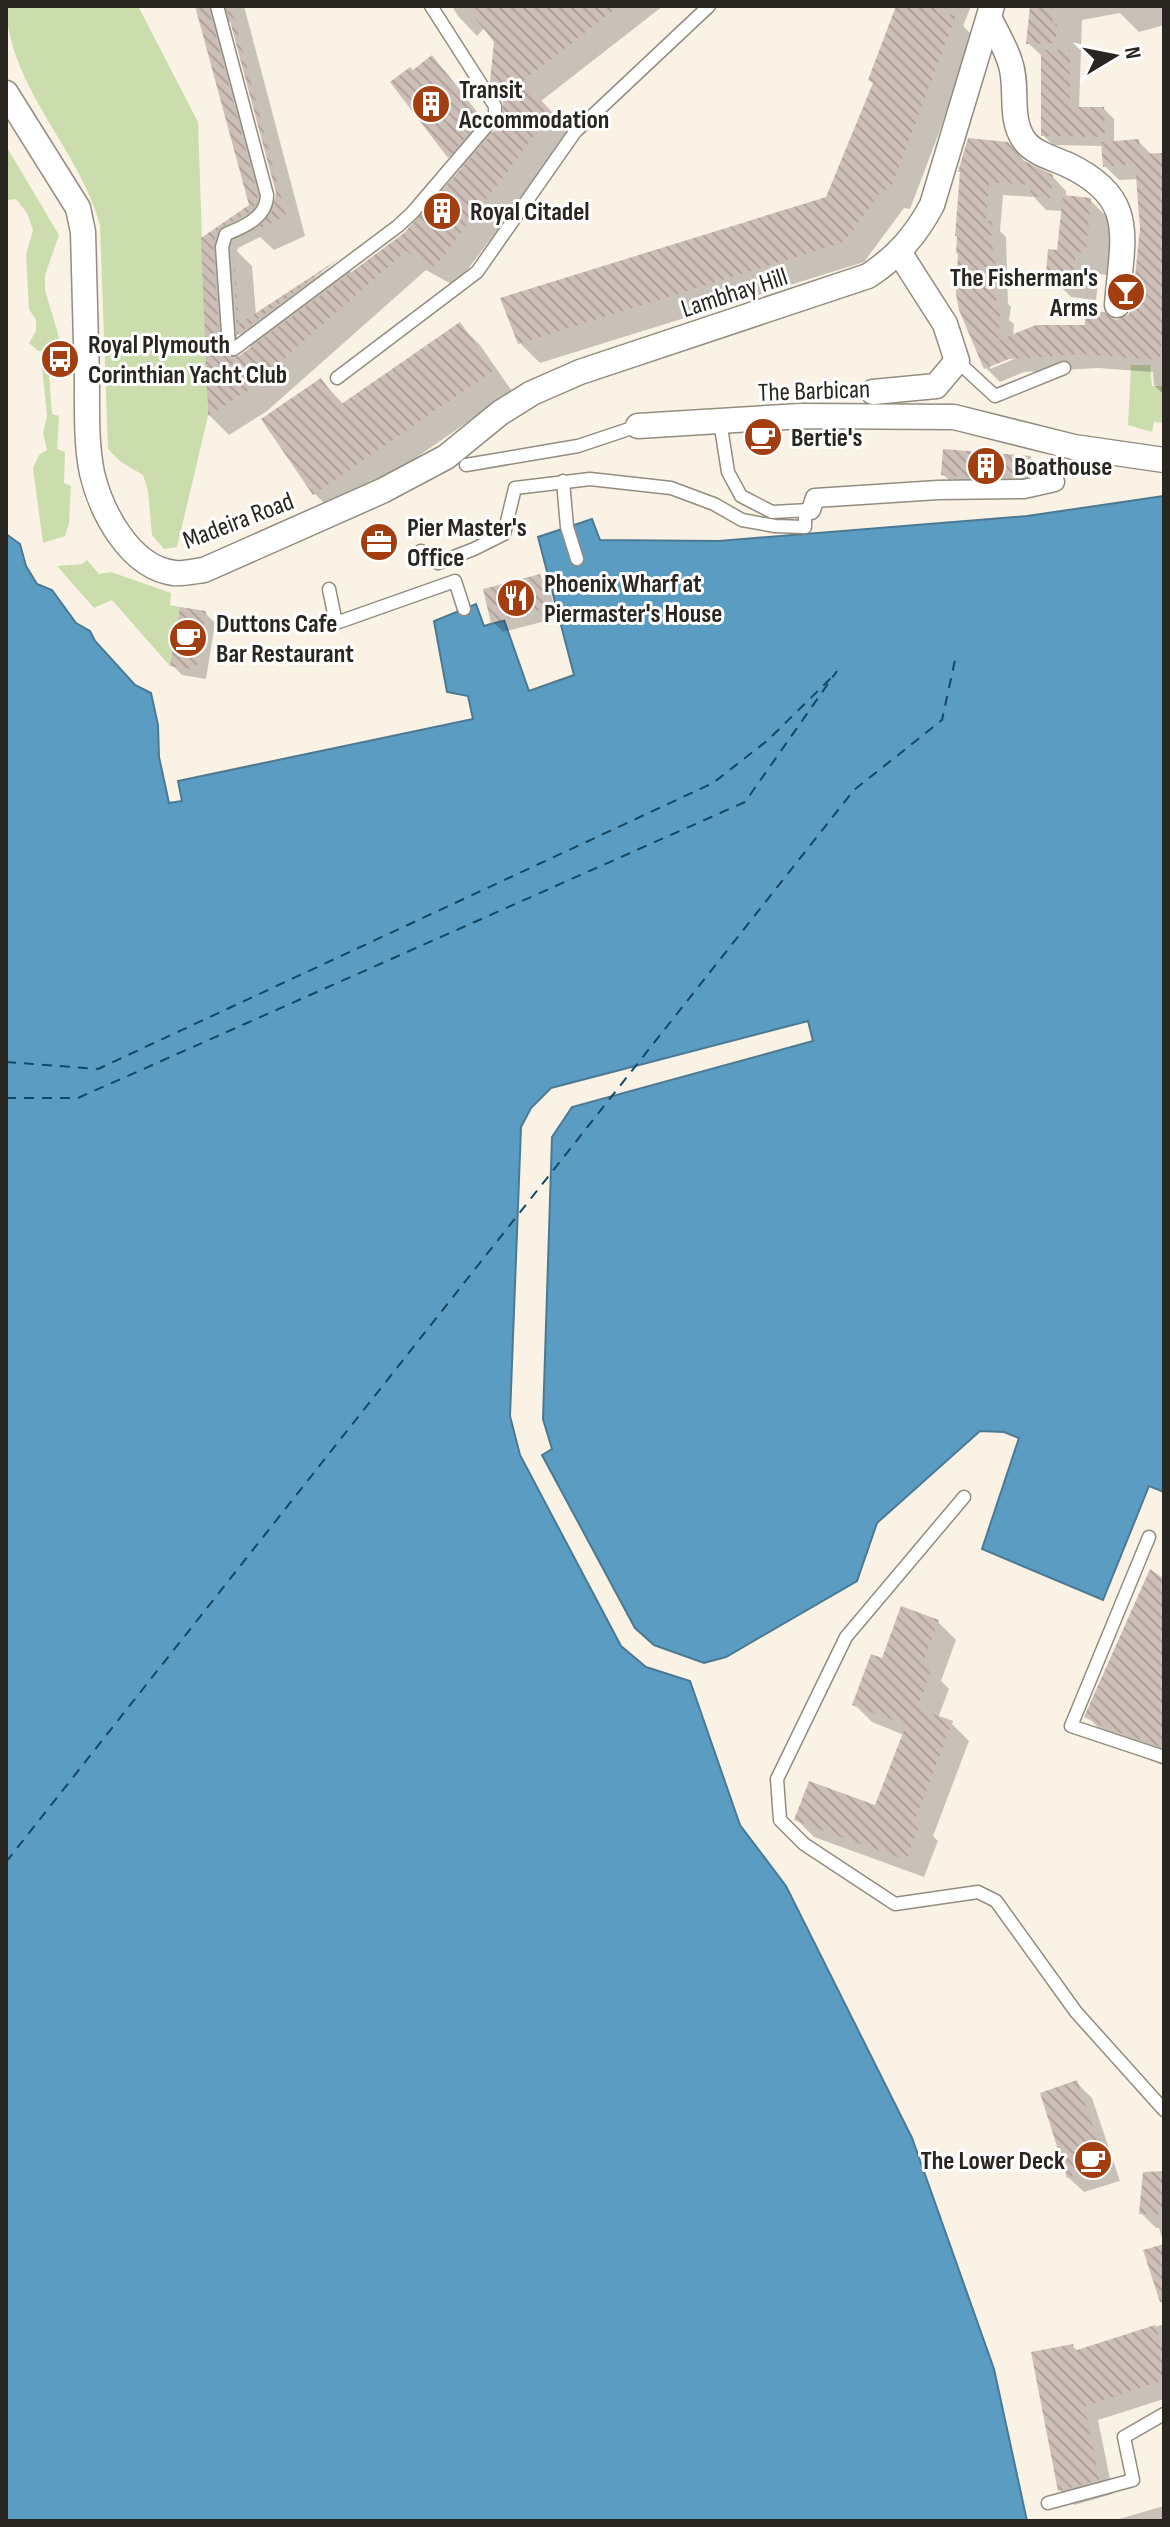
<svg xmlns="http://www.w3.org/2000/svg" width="1170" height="2527" viewBox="0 0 1170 2527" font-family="'Sofia Sans Condensed',sans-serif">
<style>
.green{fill:#cbddad}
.water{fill:#5b9cc3;stroke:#4c7992;stroke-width:2}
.shadow{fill:#0003;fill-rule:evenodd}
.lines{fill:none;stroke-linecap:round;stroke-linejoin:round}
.ferry{stroke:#134864;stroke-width:2;stroke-dasharray:10 8;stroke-linecap:butt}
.building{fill:url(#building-back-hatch)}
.service-casing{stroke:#938c80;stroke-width:15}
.pedestrian-casing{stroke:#938c80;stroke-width:21}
.minor-casing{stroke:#938c80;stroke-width:27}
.service{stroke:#fff;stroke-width:12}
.pedestrian{stroke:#fff;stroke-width:18}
.minor{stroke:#fff;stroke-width:24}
.labels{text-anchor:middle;stroke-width:6;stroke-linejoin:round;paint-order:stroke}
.poi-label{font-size:26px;font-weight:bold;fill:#292621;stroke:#fff;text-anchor:start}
.street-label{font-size:26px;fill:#292621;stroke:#fff}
</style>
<defs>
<pattern id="building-back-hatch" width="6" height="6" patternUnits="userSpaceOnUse" patternTransform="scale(2)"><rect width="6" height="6" fill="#cdbfb7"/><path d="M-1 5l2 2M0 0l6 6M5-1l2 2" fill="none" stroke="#b0a49d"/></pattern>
</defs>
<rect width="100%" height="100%" fill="#faf2e5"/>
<g class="green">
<path d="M6,6h132l60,116 10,294 -31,131 -13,2 -12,-14 -4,-44 -5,-16 -22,-13 -13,-13 -8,-224c-21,-77 -91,-137 -94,-219z"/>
<polygon points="6,146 59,235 45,275 45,290 62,348 48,361 52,414 59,416 57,449 65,452 64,483 71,486 69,523 65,536 43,543 33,468 39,455 47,450 43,433 47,416 42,365 49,352 38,351 29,343 36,331 36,320 29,309 26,254 33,230 27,213 16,199 6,200"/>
<polygon points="1131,365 1150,365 1152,386 1164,386 1164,423 1154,422 1152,432 1128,425"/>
<polygon points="87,560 99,574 111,572 171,593 170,605 180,607 170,666 112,600 94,608 57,566 82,564"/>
</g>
<polygon class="water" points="1164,496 1164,1492 1149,1486 1103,1600 982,1549 1019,1438 1004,1432 980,1431 877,1523 857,1581 726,1657 704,1663 654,1645 635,1628 542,1455 552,1449 543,1419 552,1137 572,1107 813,1041 808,1021 551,1088 531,1108 521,1127 510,1416 520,1455 621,1646 646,1667 690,1681 740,1825 786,1886 912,2138 994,2369 1027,2521 6,2521 6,534 20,544 26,566 37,584 52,590 76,623 90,631 95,641 135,685 151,693 158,725 159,757 169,803 182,801 178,781 473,719 468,696 447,692 434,621 476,604 484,626 504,620 529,691 574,675 538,537 592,519 600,540 719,541 1027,516"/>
<g class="shadow">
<path d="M197,6h47l61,230 -31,14 -14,-13 -22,11 -1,3 15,15 4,49 84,-54 13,13 52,-40 58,-64 -14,-14 -36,-83 19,-15 15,15 47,61 12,-18 -10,-75 -11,-14 -8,9 -19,-20 -6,-10h211l-122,95 30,32 -116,153 -29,-16 -159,141 -38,24 -20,-20 -6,-176 49,-33zM232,19l46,174 -4,14 -47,-177 1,-7zM237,332l16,16 -15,11z"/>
<polygon points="898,6 971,6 963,26 975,38 910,209 904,208 864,262 540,363 520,343 827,199 874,84 870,80"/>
<path d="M1031,6h133v19l-25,7 -19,-19 -38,7 -3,89h25l10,10v24l24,-2 14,14h9l3,3v237l-10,-10 -1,-13 -55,-4 -74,4 -24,10 -14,-14 -24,-195 65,-9 25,12 14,15v6l24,3 23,23 -5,52 -9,-1 -3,26 -25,-3 -23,-23 11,-22 4,-41 -17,-1 -12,-13 -31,-2 -3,36 6,6 2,67 3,3 -2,13 5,4 -1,12 103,-14 16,-9 10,-85 -4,-49 -19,1 -14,-14 -2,-20 -50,-1 -10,-10v-78l-15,-14zM1017,353l2,4 -29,12v-5z"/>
<polygon points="460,325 480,345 512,391 335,514 315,494 321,380 344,405"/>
<polygon points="1030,458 1046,474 1044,490 958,490 943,474"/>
<polygon points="539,576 549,586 557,618 503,632 493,622"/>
<polygon points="205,613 215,623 206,679 182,675 172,665"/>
<polygon points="1164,1581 1164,1766 1116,1746 1087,1716"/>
<polygon points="938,1622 956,1640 941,1681 949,1689 938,1718 951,1723 969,1741 933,1836 938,1841 924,1877 814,1837 796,1819 877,1807 904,1735 872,1722 854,1704 883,1661"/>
<polygon points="1077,2083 1092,2098 1120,2181 1084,2192 1068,2177"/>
<polygon points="1164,2173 1164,2244 1159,2228 1156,2228 1141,2213"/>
<polygon points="1164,2324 1164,2399 1098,2420 1113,2494 1074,2505 1060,2490 1072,2346 1079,2352"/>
<polygon points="1164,2506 1164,2521 1112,2521"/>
</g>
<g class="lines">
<g class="ferry">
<polyline points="6,1062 98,1069 713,783 768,740 834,675"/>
<polyline points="6,1098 78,1098 745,802 837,671"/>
<polyline points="6,1862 854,790 942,720 955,660"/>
</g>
</g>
<g class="building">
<polygon points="195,6 208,6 258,196 255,205 248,213 219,228 213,245 220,347 224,353 234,358 239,356 404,233 502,122 503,102 490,81 494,42 466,6 619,6 523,81 552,112 435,267 406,251 247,391 208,416 201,238 249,205"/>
<polygon points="226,6 231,6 286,216 252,232 271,214 276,193"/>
<polygon points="896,6 944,6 941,12 956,16 890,190 883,189 844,242 518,344 500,298 826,197 873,83 868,80"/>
<polygon points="1030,6 1052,6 1053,24 1057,24 1056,43 1026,44"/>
<polygon points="1041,50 1070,50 1070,107 1104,107 1105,137 1041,136"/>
<polygon points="432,55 481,119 448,158 390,82 410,67 413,70"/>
<polygon points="968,138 1008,142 1024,161 1053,175 1050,198 1030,196 1031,185 989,182 986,221 993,221 991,238 994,239 992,256 995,256 996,273 994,290 997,290 996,308 1000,308 999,340 1036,325 1085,325 1085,312 1104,312 1116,320 1129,314 1132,306 1140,228 1135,164 1103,167 1101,142 1139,139 1140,154 1162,153 1164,307 1160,360 1083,354 1009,359 984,369 959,310 956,294 958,254 956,253 957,236 955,236 960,172 958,172"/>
<polygon points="1063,195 1091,198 1086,253 1076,252 1073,277 1046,275 1048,249 1057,250"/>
<polygon points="233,243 239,324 340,258 237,335"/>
<polygon points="460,322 494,370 313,495 261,419 321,378 340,405"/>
<polygon points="943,449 1031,456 1030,475 970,478 941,475"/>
<polygon points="540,574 548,608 491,623 483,589"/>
<polygon points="180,607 206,611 196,670 170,666"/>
<polygon points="1150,1569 1164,1579 1164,1748 1112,1730 1084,1717"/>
<polygon points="901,1606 939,1620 922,1665 932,1669 917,1708 953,1721 915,1820 921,1821 906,1860 794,1820 809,1781 875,1805 906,1725 852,1705 871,1654 882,1658"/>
<polygon points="1077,2080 1106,2165 1067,2178 1040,2093"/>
<polygon points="1164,2171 1164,2214 1139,2214 1143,2172"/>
<polygon points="1164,2244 1164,2302 1160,2302 1143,2250"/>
<polygon points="1155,2325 1164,2355 1164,2380 1085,2406 1099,2480 1058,2491 1031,2352 1073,2344 1074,2351"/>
</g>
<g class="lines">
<g class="service-casing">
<g id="service">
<path d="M217,6l50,189c0,22 -23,32 -41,39l-4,13 7,99 5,3 164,-123 14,-13 83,-97v-10l-64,-100"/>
<polyline points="957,361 995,396 1064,368"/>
<polyline points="337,378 477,272 575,132 709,6"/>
<polyline points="720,421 728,472 741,496 772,512 810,510"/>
<polyline points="466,465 578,446 638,426"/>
<polyline points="563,481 567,527 577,559"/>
<polyline points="421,551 438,563 474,549 504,534 515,488 590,479 671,488 714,504 742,520 775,526 805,527 805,510"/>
<polyline points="329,589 336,623 455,581 464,609"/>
<polyline points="964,1497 846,1637 777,1779 780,1820 804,1844 895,1904 978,1892 996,1901 1076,2012 1164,2110"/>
<polyline points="1149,1537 1071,1726 1164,1757"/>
<polyline points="1048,2503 1133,2480 1124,2437 1164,2414"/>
</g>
</g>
<g class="pedestrian-casing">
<polyline id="pedestrian" points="811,510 815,498 938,490 1024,489 1055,482"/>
</g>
<g class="minor-casing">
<g id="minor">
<path d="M989,17c7,15 16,29 21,45 9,25 -2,55 14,78 9,13 28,18 42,24 73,34 56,73 51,141"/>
<path d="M6,93l72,115 5,24c1,50 3,99 4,148 0,30 -1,64 5,93 9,38 37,94 82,100 9,1 21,-2 30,-3l178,-79 64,-34 54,-44 32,-20 48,-21 288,-96c29,-19 48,-41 64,-71l60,-199"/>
<polyline points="873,392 936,386 957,361 945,324 899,252"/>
<polyline points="638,426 801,416 954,417 1074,447 1164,460"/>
</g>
</g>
<use href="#service" class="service"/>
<use href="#pedestrian" class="pedestrian"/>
<use href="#minor" class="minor"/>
</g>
<defs>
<g id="building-disc" transform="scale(2)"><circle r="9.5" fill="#a33e10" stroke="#fff"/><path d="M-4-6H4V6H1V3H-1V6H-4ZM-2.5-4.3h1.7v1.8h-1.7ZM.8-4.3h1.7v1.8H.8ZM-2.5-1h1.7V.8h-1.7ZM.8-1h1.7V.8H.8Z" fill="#fff"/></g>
<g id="bar-disc" transform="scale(2)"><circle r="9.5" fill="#a33e10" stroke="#fff"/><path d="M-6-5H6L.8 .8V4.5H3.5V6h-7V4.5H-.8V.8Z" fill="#fff"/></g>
<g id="bus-disc" transform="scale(2)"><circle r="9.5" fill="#a33e10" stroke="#fff"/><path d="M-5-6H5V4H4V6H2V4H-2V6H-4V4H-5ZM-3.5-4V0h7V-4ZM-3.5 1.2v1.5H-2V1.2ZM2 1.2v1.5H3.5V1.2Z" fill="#fff"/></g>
<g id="cafe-disc" transform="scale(2)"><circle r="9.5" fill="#a33e10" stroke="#fff"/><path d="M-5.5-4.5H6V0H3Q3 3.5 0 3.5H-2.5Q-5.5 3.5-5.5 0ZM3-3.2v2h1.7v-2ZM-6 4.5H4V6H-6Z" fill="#fff"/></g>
<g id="office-disc" transform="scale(2)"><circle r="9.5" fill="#a33e10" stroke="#fff"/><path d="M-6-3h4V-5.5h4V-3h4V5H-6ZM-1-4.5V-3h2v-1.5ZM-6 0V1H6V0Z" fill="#fff"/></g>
<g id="restaurant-disc" transform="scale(2)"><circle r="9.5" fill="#a33e10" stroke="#fff"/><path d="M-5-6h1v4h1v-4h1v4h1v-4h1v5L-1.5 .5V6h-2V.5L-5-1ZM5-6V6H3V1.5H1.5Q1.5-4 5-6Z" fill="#fff"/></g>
</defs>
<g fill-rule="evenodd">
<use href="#building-disc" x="431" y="104"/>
<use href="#building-disc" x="442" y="211"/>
<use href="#bar-disc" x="1126" y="292"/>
<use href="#bus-disc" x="60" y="359"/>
<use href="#cafe-disc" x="763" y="437"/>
<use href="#building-disc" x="986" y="466"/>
<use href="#office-disc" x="379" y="542"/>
<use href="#restaurant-disc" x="516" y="598"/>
<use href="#cafe-disc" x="188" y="638"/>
<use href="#cafe-disc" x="1093" y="2160"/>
</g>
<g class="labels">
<g class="poi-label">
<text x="459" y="98">Transit<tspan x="459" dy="30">Accommodation</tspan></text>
<text x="470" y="220">Royal Citadel</text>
<text x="1098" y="286" text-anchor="end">The Fisherman's<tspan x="1098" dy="30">Arms</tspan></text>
<text x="88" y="353">Royal Plymouth<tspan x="88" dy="30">Corinthian Yacht Club</tspan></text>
<text x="791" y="446">Bertie's</text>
<text x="1014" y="475">Boathouse</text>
<text x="407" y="536">Pier Master's<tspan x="407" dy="30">Office</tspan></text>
<text x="544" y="592">Phoenix Wharf at<tspan x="544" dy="30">Piermaster's House</tspan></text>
<text x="216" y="632">Duttons Cafe<tspan x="216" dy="30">Bar Restaurant</tspan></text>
<text x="1065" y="2169" text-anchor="end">The Lower Deck</text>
</g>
<g class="street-label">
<text transform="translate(734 292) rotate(-18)" y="9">Lambhay Hill</text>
<text transform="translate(814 390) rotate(-2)" y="9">The Barbican</text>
<text transform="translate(238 520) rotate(-21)" y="9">Madeira Road</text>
</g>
</g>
<rect width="1170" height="2527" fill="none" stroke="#292621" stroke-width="16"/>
<g transform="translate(1114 56) rotate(80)" stroke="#ffffff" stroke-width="6" paint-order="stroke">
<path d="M0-6L14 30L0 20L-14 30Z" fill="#292621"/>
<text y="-12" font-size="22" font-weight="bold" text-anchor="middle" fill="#292621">N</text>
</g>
</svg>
